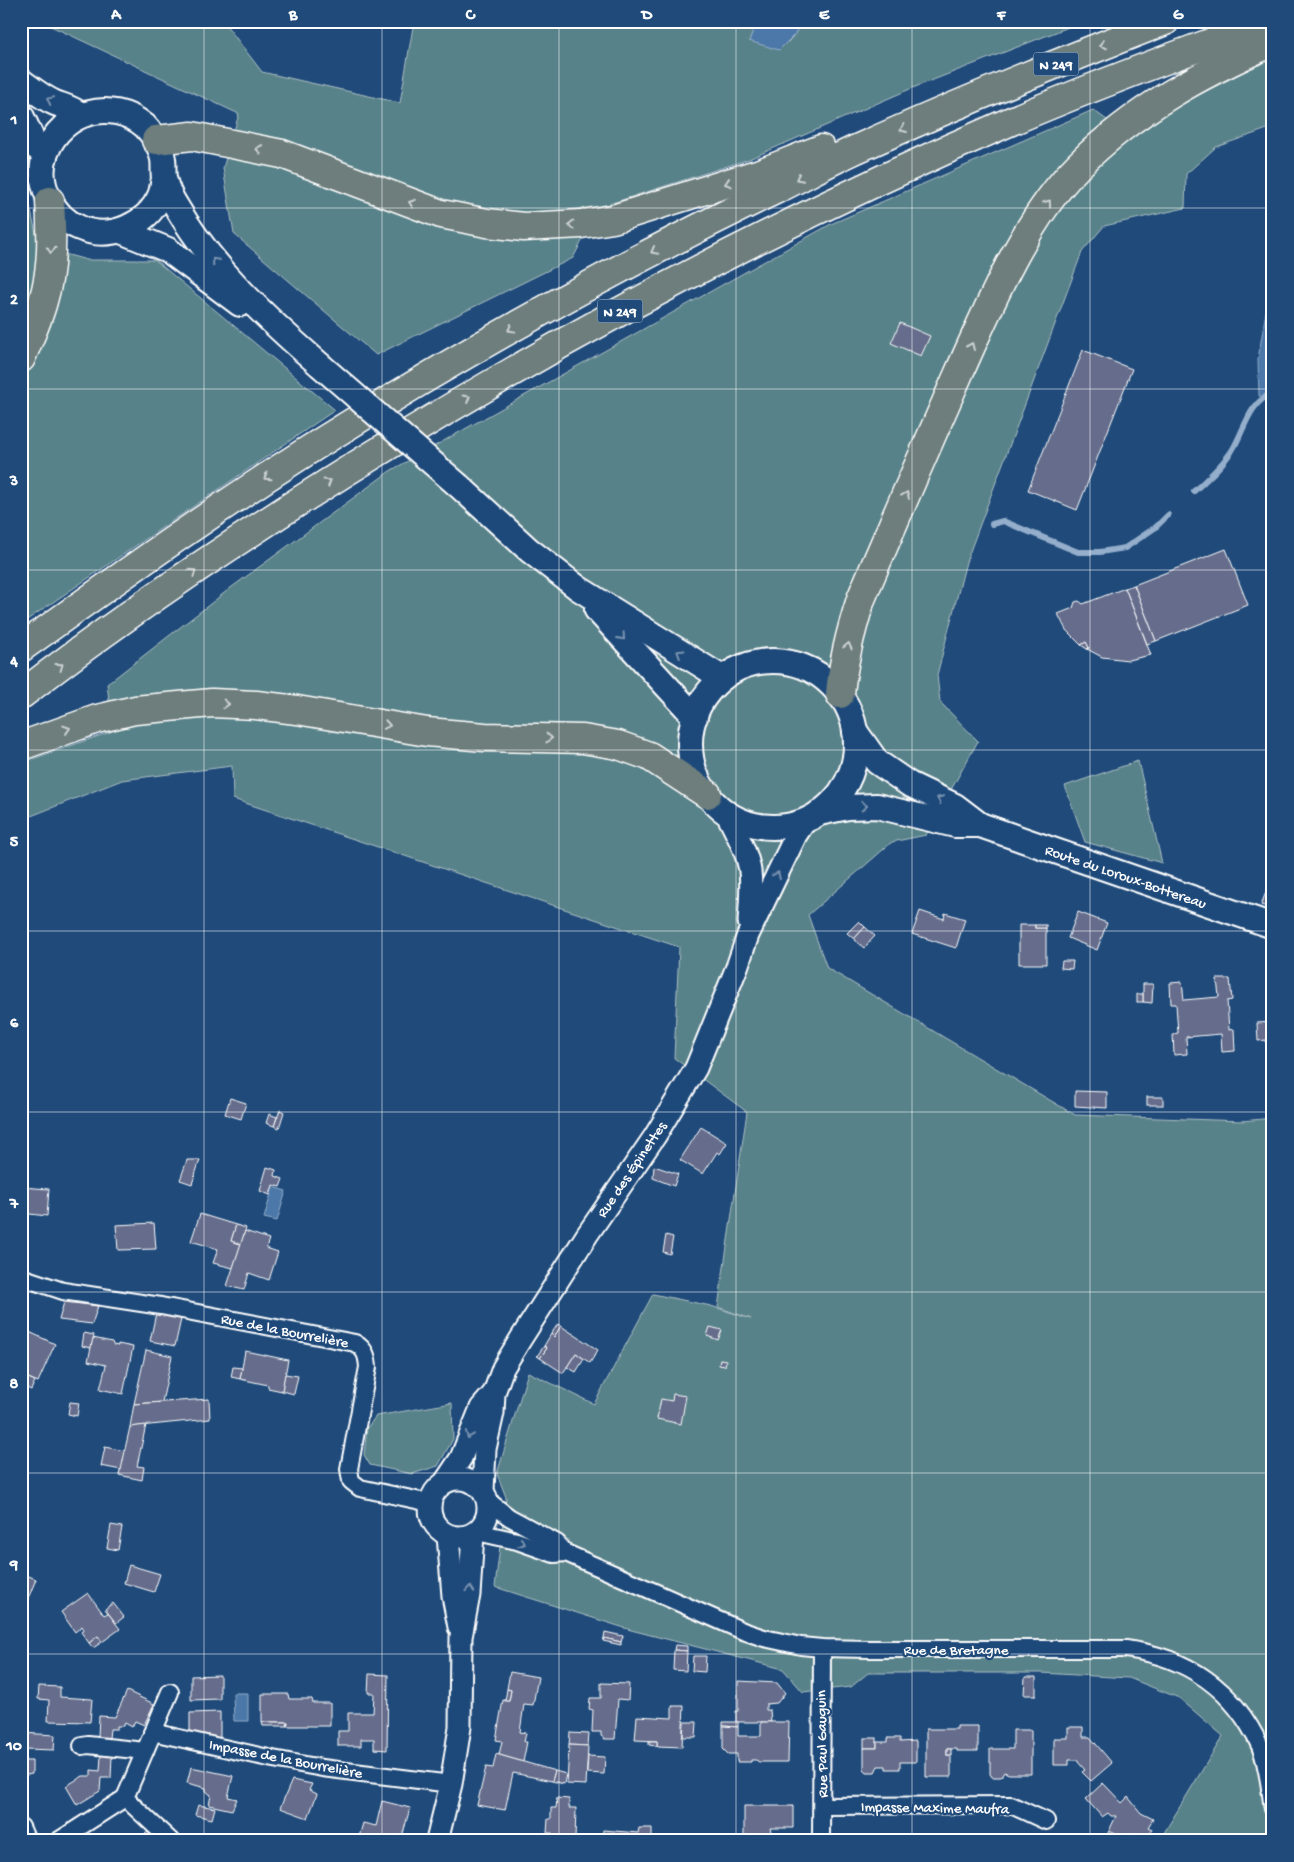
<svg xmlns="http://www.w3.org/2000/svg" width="1294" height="1862" viewBox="0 0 1294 1862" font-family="'Gochi Hand',sans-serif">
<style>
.green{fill:#598289;stroke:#acc0c4}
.water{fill:#4c78a8;stroke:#94aecb}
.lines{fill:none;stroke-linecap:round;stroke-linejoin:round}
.stream{stroke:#94aecb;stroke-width:6}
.building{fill:#666d8c;stroke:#fff}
.minor-casing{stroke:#fff;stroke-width:20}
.tertiary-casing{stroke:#fff;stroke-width:25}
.secondary-casing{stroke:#fff;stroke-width:28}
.trunk-casing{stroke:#fff;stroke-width:31}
.minor{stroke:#1f4a7a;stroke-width:16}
.tertiary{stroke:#1f4a7a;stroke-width:21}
.secondary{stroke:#1f4a7a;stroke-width:24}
.trunk{stroke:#6d7e7c;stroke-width:28}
.secondary-bridge-casing{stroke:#fff;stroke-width:28;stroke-linecap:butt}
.secondary-bridge{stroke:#1f4a7a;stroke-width:24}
.oneway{stroke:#ccd2d1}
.oneway2{stroke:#7992af}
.grid{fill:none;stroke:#fff;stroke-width:1;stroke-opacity:0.55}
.labels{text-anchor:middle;stroke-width:4.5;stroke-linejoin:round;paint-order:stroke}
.shield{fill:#1f4a7a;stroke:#bcc9d7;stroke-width:1}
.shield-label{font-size:14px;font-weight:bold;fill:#fff}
.street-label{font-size:15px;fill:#fff;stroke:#1f4a7a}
.neatline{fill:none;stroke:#fff;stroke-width:2}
.grid-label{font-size:16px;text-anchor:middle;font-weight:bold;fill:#fff}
</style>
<rect width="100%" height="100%" fill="#1f4a7a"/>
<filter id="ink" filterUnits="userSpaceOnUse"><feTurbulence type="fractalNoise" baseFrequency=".02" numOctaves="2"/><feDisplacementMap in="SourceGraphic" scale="10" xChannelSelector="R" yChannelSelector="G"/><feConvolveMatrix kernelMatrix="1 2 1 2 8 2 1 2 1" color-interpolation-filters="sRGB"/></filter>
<g filter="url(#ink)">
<g class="green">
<polygon points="40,21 223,21 262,72 400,103 414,21 757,21 752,33 788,42 795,34 801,21 1084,21 910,89 749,159 600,207 573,258 376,355 234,234 223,168 239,114"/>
<polygon points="1273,57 1273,127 1216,147 1186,174 1185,208 1104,226 1082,252 966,562 937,675 940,702 978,741 926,835 892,842 808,915 827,968 1075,1115 1242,1121 1273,1118 1273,1841 1159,1841 1223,1736 1179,1698 1129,1678 1041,1673 868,1673 851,1687 803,1692 783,1669 631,1630 495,1587 506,1497 497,1474 528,1372 594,1404 653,1294 711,1306 751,1319 718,1307 747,1112 674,1058 679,947 233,799 232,766 122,780 21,820 21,763 113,731 107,684 232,587 390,471 831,224 1093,110 1132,138 1181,104"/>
<polygon points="21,167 39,247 87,260 155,260 335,410 21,624"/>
<polygon points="1273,315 1273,399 1269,396 1267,360"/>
<polygon points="1138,761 1162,863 1085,842 1065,786"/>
<polygon points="452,1403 453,1439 438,1466 412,1474 370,1465 364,1455 367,1428 376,1416"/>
</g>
<g class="water">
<polygon points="757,21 801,21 795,34 779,50 749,41"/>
<polygon points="1273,270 1273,315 1267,360 1269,396 1259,396 1258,359"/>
<polygon points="273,1187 286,1191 277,1221 264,1218"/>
<polygon points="233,1693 248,1693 248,1721 234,1721"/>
</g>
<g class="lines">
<g class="stream">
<path d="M1194,491c13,-12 29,-26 39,-42 12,-20 16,-47 40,-56"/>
<polyline points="992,524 1003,521 1078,552 1100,552 1125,548 1156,527 1168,515"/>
</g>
</g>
<g class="building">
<polygon points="900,323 930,336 921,356 891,343"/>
<polygon points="1083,350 1132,369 1077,510 1028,490"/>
<polygon points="1226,549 1248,605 1156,641 1134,585"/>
<polygon points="1134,585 1156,641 1147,644 1125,588"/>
<polygon points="1125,588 1151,655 1128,660 1102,657 1087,649 1089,648 1086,642 1081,645 1066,630 1058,614 1073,608 1075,602 1079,601 1083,604"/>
<polygon points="1086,642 1089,648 1087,649 1081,645"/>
<polygon points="1268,887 1273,889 1273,909 1261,905"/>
<polygon points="920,911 944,919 945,913 965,919 956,948 912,934"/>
<polygon points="1078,912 1107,923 1097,950 1068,938"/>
<polygon points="859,921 865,927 854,939 847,933"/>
<polygon points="1019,925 1035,925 1035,928 1046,928 1046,964 1019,964"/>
<rect x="1035" y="925" width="11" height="3"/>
<polygon points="865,927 875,936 864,948 854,939"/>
<polygon points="1062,961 1073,961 1072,969 1061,968"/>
<polygon points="1217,979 1230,979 1232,1000 1227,1001 1229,1030 1234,1029 1235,1051 1222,1052 1221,1034 1186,1037 1187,1054 1174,1055 1173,1034 1178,1033 1176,1004 1171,1004 1170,983 1182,982 1184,1000 1219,997"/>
<polygon points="1143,984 1153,984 1152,1003 1143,1002"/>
<rect x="1137" y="994" width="6" height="8"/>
<polygon points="1273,1022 1273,1074 1269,1074 1266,1040 1258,1041 1257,1023"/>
<polygon points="1075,1091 1107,1092 1107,1108 1075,1106"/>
<rect x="1147" y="1097" width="16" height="8"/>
<polygon points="230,1098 246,1103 241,1119 225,1114"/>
<polygon points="280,1110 284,1112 279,1128 274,1126"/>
<polygon points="269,1114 277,1117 274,1126 266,1123"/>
<polygon points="701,1127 727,1143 720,1154 717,1152 703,1174 680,1160"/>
<polygon points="187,1160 200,1160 192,1184 180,1180"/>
<polygon points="654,1166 678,1174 674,1186 653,1178"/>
<polygon points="267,1167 276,1170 275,1176 283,1179 280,1187 273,1185 270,1195 260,1191"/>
<polygon points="21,1187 49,1189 47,1216 21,1213"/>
<polygon points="200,1214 236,1225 231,1241 241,1244 233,1268 213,1263 218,1249 191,1241"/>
<polygon points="154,1223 156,1249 118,1250 116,1225"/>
<polygon points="236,1225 246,1228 241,1244 231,1241"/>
<polygon points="245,1231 269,1239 266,1248 278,1252 269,1280 249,1273 244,1290 227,1286"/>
<polygon points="666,1235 673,1237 670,1254 663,1252"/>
<polygon points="64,1302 98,1306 92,1324 59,1320"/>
<polygon points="156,1313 181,1319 175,1346 150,1341"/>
<polygon points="558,1324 561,1326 554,1337 551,1334"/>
<polygon points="561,1326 598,1350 590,1363 576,1353 563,1373 540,1358 547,1348 544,1346 551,1334 554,1337"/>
<polygon points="710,1327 722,1330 718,1340 707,1336"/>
<polygon points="25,1330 55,1344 38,1382 21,1375 21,1354 25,1346 21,1344 21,1337"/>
<polygon points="84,1333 94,1335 91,1348 82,1346"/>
<polygon points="93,1338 112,1342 113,1345 118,1346 118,1344 133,1347 123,1394 100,1389 106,1365 88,1361"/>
<polygon points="544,1346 547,1348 540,1358 537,1356"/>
<polygon points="146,1350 172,1356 162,1402 134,1404"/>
<polygon points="245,1351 288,1360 282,1391 268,1388 268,1385 240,1379"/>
<polygon points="576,1353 584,1359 576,1372 567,1367"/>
<polygon points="720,1359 726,1360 725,1366 719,1365"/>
<polygon points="233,1367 242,1368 240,1379 231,1377"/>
<polygon points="285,1374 298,1376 294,1394 282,1391"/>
<polygon points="21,1375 35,1381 31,1390 21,1385"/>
<polygon points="673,1394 686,1396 681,1424 657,1419 661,1399 672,1401"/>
<polygon points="209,1399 210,1419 130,1427 134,1404"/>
<polygon points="70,1402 79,1403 77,1416 68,1414"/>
<polygon points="146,1425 137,1466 144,1467 142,1480 119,1475 130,1427"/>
<polygon points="105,1447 125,1451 121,1470 101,1466"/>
<polygon points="111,1525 122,1527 118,1550 107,1548"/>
<polygon points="129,1565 160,1574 154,1592 124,1583"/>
<polygon points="21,1573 36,1579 25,1607 21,1605"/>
<polygon points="88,1593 104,1615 108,1613 120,1629 102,1642 98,1636 89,1643 81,1632 84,1630 82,1626 75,1632 61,1612"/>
<polygon points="113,1603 124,1617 116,1623 105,1609"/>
<polygon points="605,1632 623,1636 621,1642 604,1638"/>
<polygon points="98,1636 102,1642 93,1648 89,1643"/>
<polygon points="604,1638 621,1642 621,1645 603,1641"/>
<polygon points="675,1645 687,1646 687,1651 674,1650"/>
<polygon points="674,1650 687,1651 686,1671 673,1670"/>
<polygon points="693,1656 706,1656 705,1672 692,1671"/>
<polygon points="510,1672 538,1677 533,1705 524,1704 520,1732 526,1733 524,1742 527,1742 523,1762 499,1755 502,1741 496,1740 503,1700 509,1701 511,1690 507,1689"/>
<polygon points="369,1674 388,1675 387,1750 374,1749 374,1739 361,1739 361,1746 338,1746 338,1731 348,1731 348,1713 373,1713 374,1693 368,1693"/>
<polygon points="220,1675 220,1699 191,1700 191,1676"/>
<polygon points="1025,1677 1036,1677 1036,1695 1024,1695"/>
<polygon points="738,1681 777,1683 785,1693 777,1703 766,1704 766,1710 770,1710 771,1722 736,1722 736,1711 738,1711"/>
<polygon points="601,1683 629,1684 628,1700 618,1699 615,1739 605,1739 601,1736 601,1732 592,1732 593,1710 589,1709 590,1698 601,1698"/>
<polygon points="39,1686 60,1687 60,1697 92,1699 90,1722 48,1721 49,1700 38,1699"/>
<polygon points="507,1689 511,1690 509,1701 505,1701"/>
<polygon points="127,1691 154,1704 144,1725 135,1721 132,1727 125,1723 123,1726 117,1726 117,1729 110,1729 109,1738 98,1737 99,1716 115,1717"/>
<polygon points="262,1694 288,1694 289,1699 312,1699 313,1703 330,1703 330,1726 287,1726 288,1722 262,1722"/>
<polygon points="672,1706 684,1706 682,1747 657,1746 657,1741 635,1740 637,1716 672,1718"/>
<polygon points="220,1712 220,1740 190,1734 190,1713"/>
<polygon points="262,1722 288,1722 287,1726 263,1726"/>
<polygon points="684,1722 697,1722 696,1737 683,1737"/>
<polygon points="723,1722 738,1722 738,1727 723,1726"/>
<polygon points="761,1722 789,1722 788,1762 759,1762 756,1760 751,1760 751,1762 737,1762 737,1754 728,1754 723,1749 723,1726 738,1727 738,1736 761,1736"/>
<polygon points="957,1726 978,1726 978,1751 957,1751 957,1749 947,1749 947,1755 951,1755 951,1777 926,1777 926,1729 957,1729"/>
<polygon points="1068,1727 1083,1727 1083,1737 1090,1737 1112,1763 1091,1781 1082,1772 1085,1770 1078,1762 1078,1760 1069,1760 1069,1765 1054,1765 1054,1738 1068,1738"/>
<polygon points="1013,1730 1031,1730 1031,1774 1009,1774 1004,1772 1001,1777 992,1777 990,1774 990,1749 1013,1749"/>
<polygon points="21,1733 55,1735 54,1750 26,1749 25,1761 32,1761 32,1774 21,1776"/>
<polygon points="570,1733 589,1734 588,1746 569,1745"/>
<rect x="864" y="1738" width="13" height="10"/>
<polygon points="888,1738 900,1738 900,1742 916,1741 916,1762 900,1762 900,1769 886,1769 886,1766 878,1766 875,1772 867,1772 864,1769 864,1748 877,1748 877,1742 888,1742"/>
<polygon points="649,1741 657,1741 657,1746 649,1745"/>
<polygon points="569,1745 588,1746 586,1785 567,1784"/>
<rect x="947" y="1749" width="4" height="6"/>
<polygon points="496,1754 555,1771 552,1781 513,1773 505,1810 477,1805 486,1767 493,1768"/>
<polygon points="101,1755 112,1755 111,1778 101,1778 100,1791 77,1805 66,1786 83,1776 91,1776 91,1770 100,1771"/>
<polygon points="588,1756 605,1757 604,1774 587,1773"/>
<polygon points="191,1767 233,1776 228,1797 237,1799 232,1810 209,1805 211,1795 206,1791 206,1788 187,1783"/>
<polygon points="555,1771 566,1774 564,1784 552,1781"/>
<polygon points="292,1780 312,1784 309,1790 317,1794 308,1818 280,1808"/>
<polygon points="1103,1783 1122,1803 1128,1797 1141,1813 1153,1819 1148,1827 1152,1829 1146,1841 1138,1841 1135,1839 1137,1837 1131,1833 1127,1840 1109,1831 1116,1816 1111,1816 1108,1813 1102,1817 1086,1799"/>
<polygon points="557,1798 569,1799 569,1808 576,1808 575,1839 583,1841 552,1841 552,1833 547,1833 548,1819 551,1819 551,1808 556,1808"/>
<polygon points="382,1801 410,1808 401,1841 358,1841 363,1823 376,1826"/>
<polygon points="198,1805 215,1808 212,1819 195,1815"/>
<polygon points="744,1806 793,1806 793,1828 770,1828 771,1832 774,1833 774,1841 744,1841"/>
<polygon points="639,1828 652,1828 652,1841 602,1841 603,1830 638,1833"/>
<polygon points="1109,1831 1129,1841 1109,1841 1105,1839"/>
<polygon points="148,1832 156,1841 151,1841 145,1834"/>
<polygon points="145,1834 151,1841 138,1841"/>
<polygon points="256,1835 278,1841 255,1841"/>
<polygon points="488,1835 520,1836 519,1841 488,1841"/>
<polygon points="897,1838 910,1838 910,1841 896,1841"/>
</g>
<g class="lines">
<g class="minor-casing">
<g id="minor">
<path d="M21,1277l42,14 98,15 194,37c10,6 12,12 13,24l-19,102 2,12 9,7 70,15"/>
<path d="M487,1500l22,17 48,26 9,10 177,78 21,7 37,8 21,2 47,1h257c61,8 108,40 134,97 8,19 10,43 13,63"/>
<polyline points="477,1532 517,1541 554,1554 566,1553"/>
<polyline points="170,1692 125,1798 171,1841"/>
<polyline points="152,1732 273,1759 322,1768 451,1784"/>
<polyline points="82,1746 88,1745 145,1751"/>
<polyline points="822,1806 1011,1805 1046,1821"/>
<polyline points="21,1827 27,1841"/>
<polyline points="58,1841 125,1798"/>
<polyline points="821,1841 822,1648"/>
</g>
</g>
<g class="tertiary-casing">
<g id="tertiary">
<path d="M726,812c9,19 21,39 24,59 2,17 0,34 -1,51"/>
<circle cx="459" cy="1508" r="29"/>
<polyline points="445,1482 461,1458 481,1408 494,1393 503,1368 520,1340 587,1235 655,1136 696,1068 737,967 748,935 796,835 806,820"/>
<polyline points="483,1491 485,1449 493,1413 494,1393"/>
<polyline points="448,1536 453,1596 459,1627"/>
<polyline points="437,1841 451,1784 460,1727 461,1637 469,1595 473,1534"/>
</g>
</g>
<g class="secondary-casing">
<g id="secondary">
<path d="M21,81c11,8 22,17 34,22 11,4 17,5 26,12"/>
<polyline points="21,115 36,147 45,154"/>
<path d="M164,178c-1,6 -2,13 -4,18 -13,29 -50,45 -80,32 -28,-11 -45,-46 -34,-75 15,-41 65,-56 99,-27 8,8 16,21 18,33 1,6 0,13 1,19 2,9 7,20 12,28 36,62 90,112 144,159"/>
<polyline points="121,231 168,250 240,304"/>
<polyline points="459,486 529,550 578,588 722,678"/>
<polyline points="597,610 695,717"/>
<circle cx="773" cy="744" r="83"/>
<polyline points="855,731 877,762 909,784 955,806 980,825"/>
<polyline points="819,813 848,807 877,806 955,825 980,825 1273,926"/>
</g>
</g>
<g class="trunk-casing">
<g id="trunk">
<polyline points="156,140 192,136 282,154 441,214 487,223 524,227 581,224 613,219 760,173 821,149"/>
<path d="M21,358c8,-19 17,-38 22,-57 10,-33 9,-66 7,-100"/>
<path d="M21,648c107,-77 214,-153 326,-222 138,-86 280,-164 426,-235 29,-14 58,-31 88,-44 100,-45 201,-86 304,-126"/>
<path d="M840,694c3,-33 11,-64 21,-95 32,-76 65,-151 98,-226 31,-69 66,-154 120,-208 55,-55 123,-92 194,-123"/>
<path d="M21,695c119,-92 245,-175 373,-253 197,-121 403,-228 615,-320 86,-37 173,-69 261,-101"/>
<polyline points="21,746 97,719 135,710 212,703 256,705 297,710 427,732 485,737 583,739 618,745 649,756 707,794"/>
</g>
</g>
<use href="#minor" class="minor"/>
<use href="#tertiary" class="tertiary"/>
<use href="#secondary" class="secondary"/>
<use href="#trunk" class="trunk"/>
<g class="secondary-bridge-casing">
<polyline id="secondary-bridge" points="320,365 459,486"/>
</g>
<use href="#secondary-bridge" class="secondary-bridge"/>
</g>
<defs><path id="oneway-chevron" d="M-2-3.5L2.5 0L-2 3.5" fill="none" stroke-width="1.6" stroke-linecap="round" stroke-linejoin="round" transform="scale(1.25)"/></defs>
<g class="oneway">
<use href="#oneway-chevron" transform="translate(1103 45) rotate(159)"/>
<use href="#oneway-chevron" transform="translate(903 129) rotate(157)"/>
<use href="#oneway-chevron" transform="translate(259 149) rotate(-170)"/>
<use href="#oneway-chevron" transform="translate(799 178) rotate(153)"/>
<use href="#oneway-chevron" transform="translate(728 183) rotate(162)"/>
<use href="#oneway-chevron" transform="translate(412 203) rotate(-160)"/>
<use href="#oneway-chevron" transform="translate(1048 203) rotate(-54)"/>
<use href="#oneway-chevron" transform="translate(571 225) rotate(177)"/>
<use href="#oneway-chevron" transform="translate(51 250) rotate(93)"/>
<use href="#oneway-chevron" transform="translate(654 251) rotate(152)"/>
<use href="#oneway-chevron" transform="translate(511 329) rotate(151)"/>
<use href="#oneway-chevron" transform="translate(971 346) rotate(-66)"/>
<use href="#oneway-chevron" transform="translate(467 398) rotate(-31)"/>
<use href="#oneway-chevron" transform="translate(267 477) rotate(147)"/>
<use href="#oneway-chevron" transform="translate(328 482) rotate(-31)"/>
<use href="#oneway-chevron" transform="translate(906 495) rotate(-67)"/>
<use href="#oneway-chevron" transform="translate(193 572) rotate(-35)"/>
<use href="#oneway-chevron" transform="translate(848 646) rotate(-77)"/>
<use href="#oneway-chevron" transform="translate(60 666) rotate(-36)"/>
<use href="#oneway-chevron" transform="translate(226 704) rotate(2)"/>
<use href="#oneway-chevron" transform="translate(387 725) rotate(10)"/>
<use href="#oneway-chevron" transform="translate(67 729) rotate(-18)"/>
<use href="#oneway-chevron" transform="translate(549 738) rotate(1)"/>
</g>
<g class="oneway2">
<use href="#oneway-chevron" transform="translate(50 100) rotate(-154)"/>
<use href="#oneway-chevron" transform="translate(215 261) rotate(-131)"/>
<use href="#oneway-chevron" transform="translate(622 637) rotate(48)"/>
<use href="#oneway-chevron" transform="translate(680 653) rotate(-148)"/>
<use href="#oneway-chevron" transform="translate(940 799) rotate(-155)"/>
<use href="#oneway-chevron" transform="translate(864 806) rotate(-2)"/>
<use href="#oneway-chevron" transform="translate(777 875) rotate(-64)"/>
<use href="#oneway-chevron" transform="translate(469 1435) rotate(112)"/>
<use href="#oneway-chevron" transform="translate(522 1543) rotate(18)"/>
<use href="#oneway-chevron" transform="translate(470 1589) rotate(-86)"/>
</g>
</g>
<path class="grid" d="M204,21v1820M382,21v1820M559,21v1820M736,21v1820M912,21v1820M1090,21v1820M21,208h1252M21,389h1252M21,570h1252M21,750h1252M21,931h1252M21,1112h1252M21,1292h1252M21,1473h1252M21,1654h1252"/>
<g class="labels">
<g class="shield">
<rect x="1033.5" y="52.5" width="45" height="23" rx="4"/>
<rect x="597.5" y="299.5" width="45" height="23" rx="4"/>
</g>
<g class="shield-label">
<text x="1056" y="69">N 249</text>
<text x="620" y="316">N 249</text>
</g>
<g class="street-label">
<text transform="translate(1126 876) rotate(19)" y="5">Route du Loroux-Bottereau</text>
<text transform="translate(631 1169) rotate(-56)" y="5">Rue des Épinettes</text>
<text transform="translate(285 1330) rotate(11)" y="5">Rue de la Bourrelière</text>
<text x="956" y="1654">Rue de Bretagne</text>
<text transform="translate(821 1744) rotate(-91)" y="5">Rue Paul Gauguin</text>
<text transform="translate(286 1758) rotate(11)" y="5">Impasse de la Bourrelière</text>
<text transform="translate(935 1807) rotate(1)" y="5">Impasse Maxime Maufra</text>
</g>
</g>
<rect width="1294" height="1862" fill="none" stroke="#1f4a7a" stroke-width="55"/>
<rect x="28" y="28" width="1238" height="1806" class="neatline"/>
<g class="grid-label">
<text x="116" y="19">A</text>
<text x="293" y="19">B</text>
<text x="470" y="19">C</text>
<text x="647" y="19">D</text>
<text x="824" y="19">E</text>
<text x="1001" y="19">F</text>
<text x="1178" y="19">G</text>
<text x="14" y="124">1</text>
<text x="14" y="304">2</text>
<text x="14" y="485">3</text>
<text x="14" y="666">4</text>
<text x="14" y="846">5</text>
<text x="14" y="1027">6</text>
<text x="14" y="1208">7</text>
<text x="14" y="1388">8</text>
<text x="14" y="1569">9</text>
<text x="14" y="1750">10</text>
</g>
</svg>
